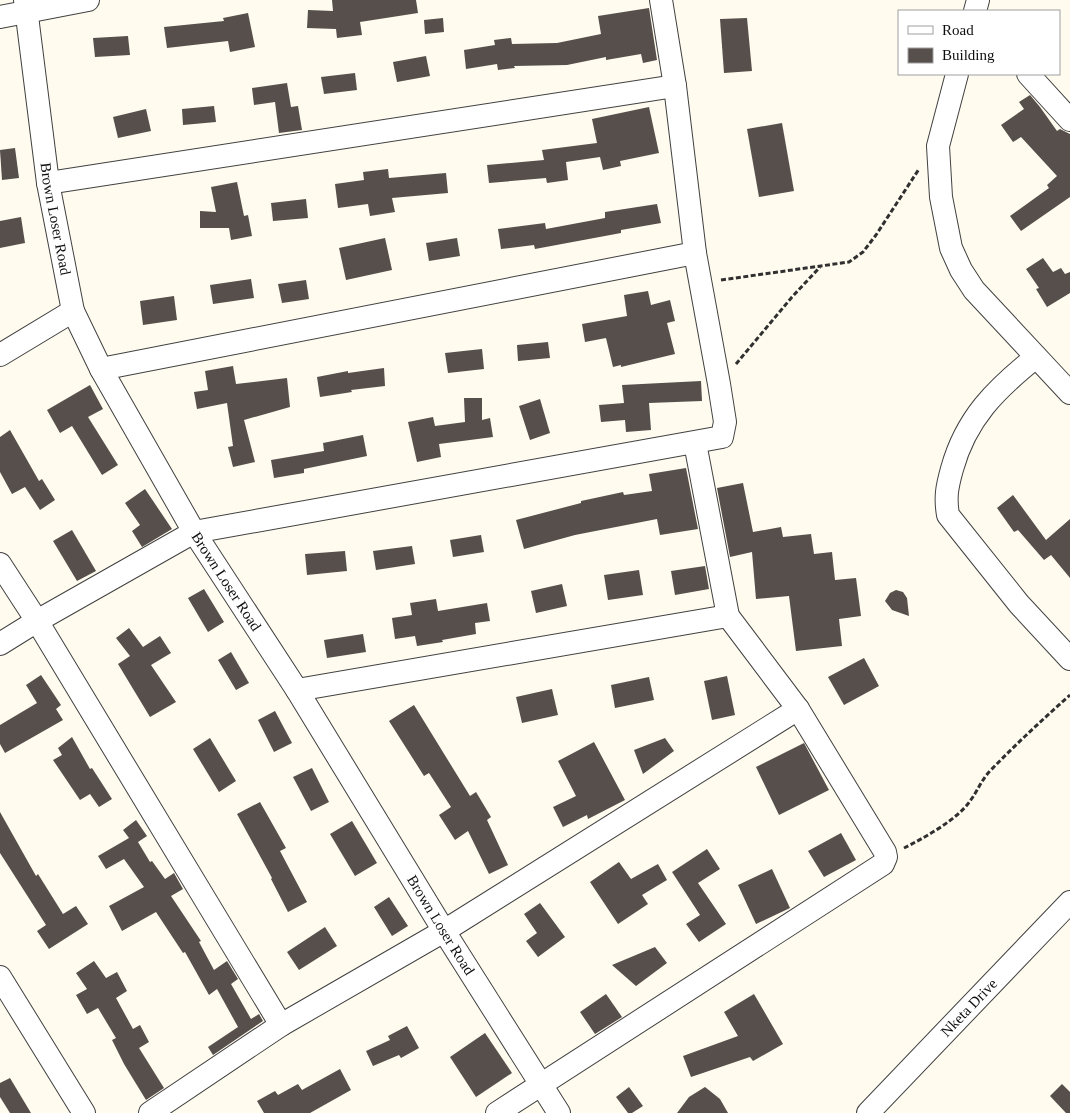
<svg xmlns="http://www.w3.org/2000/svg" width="1070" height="1113" viewBox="0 0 1070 1113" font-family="'Times New Roman',serif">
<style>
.building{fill:#564f4b}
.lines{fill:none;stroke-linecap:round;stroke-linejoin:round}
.minor-casing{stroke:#414141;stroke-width:24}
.path{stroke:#303030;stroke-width:3;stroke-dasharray:5 2.5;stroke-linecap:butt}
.minor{stroke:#fff;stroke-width:22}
.labels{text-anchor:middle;stroke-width:5;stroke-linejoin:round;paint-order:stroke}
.street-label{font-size:15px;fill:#0e0e0e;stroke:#fff}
</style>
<rect width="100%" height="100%" fill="#fffbef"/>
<g class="building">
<polygon points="332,0 416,0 418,13 360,22 362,35 337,38 336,29 307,28 308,10 333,11"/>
<polygon points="649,8 657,60 643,63 641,54 606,60 606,57 567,65 514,66 515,68 498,70 497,64 466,69 464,50 495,45 494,40 511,38 512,44 557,43 601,34 598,16"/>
<polygon points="248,13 255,47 230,52 228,41 167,48 164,27 224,21 223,18"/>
<polygon points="443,18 444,32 425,34 424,20"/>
<polygon points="747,18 752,71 724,73 720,19"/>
<polygon points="128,36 130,55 95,57 93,38"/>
<polygon points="426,56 430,76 397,82 393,62"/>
<polygon points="355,73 357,90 324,94 321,77"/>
<polygon points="287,83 291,107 298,106 302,130 279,133 275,102 254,105 252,88"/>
<polygon points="1030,95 1040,107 1057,131 1060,129 1070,134 1070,197 1021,231 1010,216 1049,188 1047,185 1057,176 1021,137 1013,142 1001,125 1024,109 1019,102"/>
<polygon points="214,106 216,122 183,125 182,109"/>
<polygon points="649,107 659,153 620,161 621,166 603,170 600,157 566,162 568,180 547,183 546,178 489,183 487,165 544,160 542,150 597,143 592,119"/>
<polygon points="146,109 151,131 118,138 113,117"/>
<polygon points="782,123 794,191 759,197 747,129"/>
<polygon points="15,148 19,178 2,180 0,150"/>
<polygon points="388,169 389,178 446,173 448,193 392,198 395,212 370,216 368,204 338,208 335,184 364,180 363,172"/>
<polygon points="237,182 244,216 248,215 252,236 231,240 229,228 200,228 200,211 216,212 211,187"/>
<polygon points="306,199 308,218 273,221 271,203"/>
<polygon points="657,204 661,223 621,230 621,233 535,249 534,245 501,249 498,229 545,223 546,229 605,218 605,212"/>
<polygon points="21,217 25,243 0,248 0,221"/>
<polygon points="385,238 392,270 346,280 339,248"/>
<polygon points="457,238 460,256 429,261 426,243"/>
<polygon points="1043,258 1053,272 1061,268 1065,274 1070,272 1070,293 1047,307 1036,289 1039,288 1026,269"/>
<polygon points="251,279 254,298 213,304 210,285"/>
<polygon points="306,280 309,299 282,303 278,284"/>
<polygon points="648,291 651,305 670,300 675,321 667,323 675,354 621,367 621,365 613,367 606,338 585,342 582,324 627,316 624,295"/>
<polygon points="174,296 177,320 143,325 140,301"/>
<polygon points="548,342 550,358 518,361 517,345"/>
<polygon points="482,349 484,369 448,373 445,353"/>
<polygon points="233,366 236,384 287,378 290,407 244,420 255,462 233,467 228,447 233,446 227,403 197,409 194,392 208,390 205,371"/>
<polygon points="384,368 385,386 351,390 352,392 320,397 317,377 348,371 348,373"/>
<polygon points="701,381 702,401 649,403 651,430 626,432 625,420 601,422 599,405 624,403 622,385"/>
<polygon points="90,385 103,409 88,417 118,465 102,475 72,426 60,433 47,410"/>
<polygon points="464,398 482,398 482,420 490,418 493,437 439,444 441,457 417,462 408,422 433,417 435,426 465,422"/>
<polygon points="540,399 550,433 530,440 519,406"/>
<polygon points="10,430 39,481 42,479 55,500 40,510 25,487 12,494 0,472 0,437"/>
<polygon points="363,435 367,456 304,469 304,473 274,478 271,460 324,451 323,443"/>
<polygon points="686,468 698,529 660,535 657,519 575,535 524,549 516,520 581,503 581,501 623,492 624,495 652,491 649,474"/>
<polygon points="743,483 753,532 781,527 783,537 811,534 814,554 832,552 835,580 856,578 861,616 839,619 842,646 796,651 789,596 756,599 752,552 730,557 717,488"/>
<polygon points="145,489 172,529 142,547 132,531 140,525 125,503"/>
<polygon points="1013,495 1046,540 1070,519 1070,578 1051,555 1044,560 1018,530 1014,532 997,508"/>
<polygon points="72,530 96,571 77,581 53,541"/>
<polygon points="481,535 484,552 453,557 450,540"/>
<polygon points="412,546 415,564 376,570 373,551"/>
<polygon points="345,551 347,571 307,575 305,554"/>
<polygon points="705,566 709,589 675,595 671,571"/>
<polygon points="639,570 643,595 608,600 604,575"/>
<polygon points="562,584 567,606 536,613 531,591"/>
<polygon points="204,589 224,622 208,632 188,598"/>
<polygon points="896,590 903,592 907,598 909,616 892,610 885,601 890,593"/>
<polygon points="436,599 438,611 487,603 490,621 475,623 476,634 442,640 443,642 417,646 415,636 395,639 392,618 412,615 410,603"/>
<polygon points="129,628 143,647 160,636 171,653 151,665 176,702 150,717 118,664 130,656 116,638"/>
<polygon points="363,634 366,652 327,658 324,640"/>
<polygon points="231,652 249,683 236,690 218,660"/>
<polygon points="864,658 879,686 844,705 828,677"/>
<polygon points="41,675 61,705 56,709 63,720 5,753 0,744 0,725 37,703 26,685"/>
<polygon points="727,676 735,715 712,720 704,681"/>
<polygon points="649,677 654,700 615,708 611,685"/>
<polygon points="552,689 558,715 522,723 516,697"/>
<polygon points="414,705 470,796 476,792 491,817 487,820 508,865 489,874 468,831 455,840 439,815 451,807 429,773 424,776 389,721"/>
<polygon points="275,711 292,743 274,752 258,720"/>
<polygon points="72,737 90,769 92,768 112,799 99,807 90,794 80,800 53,760 62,755 58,748"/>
<polygon points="210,738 236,781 219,792 193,749"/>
<polygon points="665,738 674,751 643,774 634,750"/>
<polygon points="594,742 625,800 588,819 587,815 563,827 553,807 576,796 558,761"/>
<polygon points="804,743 829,790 779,815 756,767"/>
<polygon points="312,768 329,802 311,811 293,777"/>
<polygon points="260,802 286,848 280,851 307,902 288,912 271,879 272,878 237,814"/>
<polygon points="0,812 36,876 38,874 63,914 76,906 88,924 49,949 37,931 46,925 0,853"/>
<polygon points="136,820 147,836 138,842 150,862 152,861 165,879 174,873 183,889 171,896 201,941 199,942 214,970 227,961 238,979 231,984 251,1019 259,1014 263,1021 213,1055 208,1047 238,1027 217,989 209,995 185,952 183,953 156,912 122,931 109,906 144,887 124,859 106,869 98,856 129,838 123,830"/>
<polygon points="352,821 377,863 355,876 330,834"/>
<polygon points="841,833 856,860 824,877 808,851"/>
<polygon points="707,849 720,869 698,883 726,924 699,942 686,924 700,915 672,872"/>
<polygon points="619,862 631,879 658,864 667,880 642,895 648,904 618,924 590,882"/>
<polygon points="772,869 790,908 756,924 738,885"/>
<polygon points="389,897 408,926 392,936 374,907"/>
<polygon points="540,903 565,937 538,957 526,941 537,933 524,914"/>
<polygon points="325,927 337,946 299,970 287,952"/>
<polygon points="655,947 667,963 636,986 612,965"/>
<polygon points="94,961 106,978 117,972 127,991 116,998 133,1029 140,1025 149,1042 139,1048 164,1088 146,1100 124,1064 112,1040 116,1038 98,1008 87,1014 76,995 87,989 76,973"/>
<polygon points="606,994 622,1017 595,1034 580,1012"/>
<polygon points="754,994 783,1044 753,1061 750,1057 691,1077 683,1056 738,1036 724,1012"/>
<polygon points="407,1026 419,1048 401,1058 399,1055 373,1066 366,1051 390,1040 388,1036"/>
<polygon points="485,1033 512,1073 476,1097 450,1057"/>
<polygon points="340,1069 351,1090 310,1113 264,1113 257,1101 275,1091 278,1095 298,1084 302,1090"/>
<polygon points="10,1078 31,1113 10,1113 0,1097 0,1083"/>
<polygon points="1062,1084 1070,1092 1070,1113 1066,1113 1050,1096"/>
<polygon points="629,1087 643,1106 632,1113 628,1113 616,1097"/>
<polygon points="705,1087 720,1099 728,1113 677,1113 689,1097"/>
</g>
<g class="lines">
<g class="minor-casing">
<g id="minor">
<path id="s1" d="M25,0l23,183 25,128 28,58 93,163 103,158 147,241 115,182"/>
<polyline points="975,11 978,0"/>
<polyline points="0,17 88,0"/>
<polyline points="957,74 938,146 941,197 951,248 961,270 974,290 1070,393"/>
<polyline points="1028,74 1070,120"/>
<polyline points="48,183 675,86"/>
<polyline points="0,355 73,311"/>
<path d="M1036,357c-40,32 -70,61 -84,112 -5,18 -7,28 -4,46l71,89 51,55"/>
<polyline points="101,369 695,253"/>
<polyline points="0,564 37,621 281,1025"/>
<polyline points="0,644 37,621 194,532 722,437 725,422 719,384 695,253 675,86 661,0"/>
<polyline points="297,690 728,616"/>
<polyline points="0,977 84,1113"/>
<polyline points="150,1113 281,1025 444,931 798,709"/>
<polyline points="497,1113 883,864 886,857 885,852 798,709 728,616 695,443"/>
<path id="s2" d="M868,1113l202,-211"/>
</g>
</g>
<g class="path">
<polyline points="721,280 849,262 863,252 876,235 919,169"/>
<polyline points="736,364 792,297 820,267"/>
<path d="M904,848c20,-10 54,-29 66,-47 7,-9 11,-20 19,-29 26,-27 53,-52 81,-77"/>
</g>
<use href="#minor" class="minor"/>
</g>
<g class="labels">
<g class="street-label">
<text dy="5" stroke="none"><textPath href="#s1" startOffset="221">Brown Loser Road</textPath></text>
<text dy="5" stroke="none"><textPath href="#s1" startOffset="626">Brown Loser Road</textPath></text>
<text dy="5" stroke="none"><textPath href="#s1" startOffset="1031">Brown Loser Road</textPath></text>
<text dy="5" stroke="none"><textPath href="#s2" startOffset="146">Nketa Drive</textPath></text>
</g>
</g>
<rect x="898" y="10" width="162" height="65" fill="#ffffff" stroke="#9f9f9f"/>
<rect x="908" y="26" width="25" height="8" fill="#ffffff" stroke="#9f9f9f"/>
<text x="942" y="35" font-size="15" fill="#0e0e0e">Road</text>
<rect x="908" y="48" width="25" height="15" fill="#564f4b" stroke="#9f9f9f"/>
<text x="942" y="60" font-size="15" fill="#0e0e0e">Building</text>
</svg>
